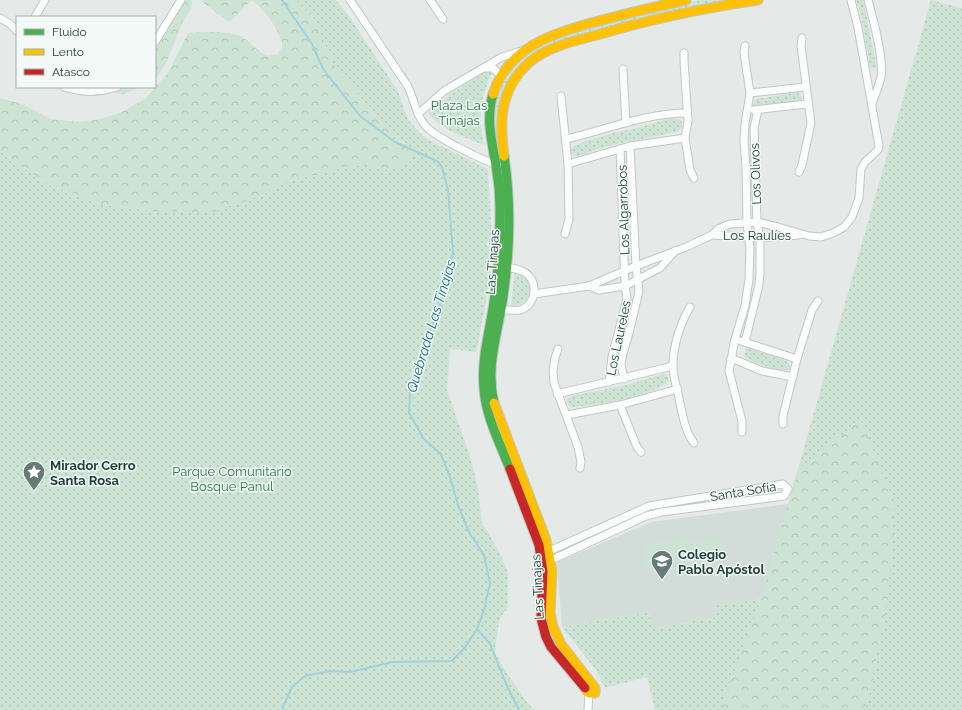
<svg xmlns="http://www.w3.org/2000/svg" width="962" height="710" viewBox="0 0 962 710" font-family="Raleway,sans-serif">
<style>
.built{fill:#d2dcd8}
.grass{fill:url(#grass-dots)}
.forest{fill:url(#forest-crowns)}
.pitch{fill:#cde4d5}
.lines{fill:none;stroke-linecap:round;stroke-linejoin:round}
.stream{stroke:#a2d1db;stroke-width:2}
.street-casing{stroke:#c2c7c5;stroke-width:9}
.fast-casing{stroke:#c0c8c5;stroke-width:11}
.slow-casing{stroke:#c0c8c5;stroke-width:11}
.jam-casing{stroke:#c0c8c5;stroke-width:11}
.street{stroke:#fbfcfc;stroke-width:7}
.fast{stroke:#4caf50;stroke-width:9}
.slow{stroke:#ffc107;stroke-width:9}
.jam{stroke:#c62828;stroke-width:9}
.labels{text-anchor:middle;stroke-width:3;stroke-linejoin:round;paint-order:stroke}
.park-label{font-size:13px;fill:#28784a;stroke:#f2f9f6}
.street-label{font-size:13px;fill:#213f38;stroke:#f2f9f6}
.poi-label{font-size:13px;font-weight:bold;fill:#213f38;stroke:#f2f9f6;text-anchor:start}
.water-label{font-size:14px;font-style:italic;fill:#176a7e;stroke:#f2f9f6}
</style>
<defs>
<pattern id="grass-dots" width="8" height="8" patternUnits="userSpaceOnUse"><rect width="8" height="8" fill="#cde4d5"/><path d="M2 2h.1M6 6h.1" fill="none" stroke="#b0c5b8" stroke-width="1.8" stroke-linecap="round"/></pattern>
<pattern id="forest-crowns" width="20" height="18" patternUnits="userSpaceOnUse"><rect width="20" height="18" fill="#cde4d5"/><path d="M2 6a3 3 0 1 1 6 0M12 15a3 3 0 1 1 6 0" fill="none" stroke="#b0c5b8"/></pattern>
</defs>
<rect width="100%" height="100%" fill="#e5eae8"/>
<polygon class="built" points="788,504 761,599 716,606 717,617 652,629 649,612 562,627 557,562 652,522"/>
<g class="grass">
<path d="M296,0h40l10,12 52,79 6,19 6,12 15,16 63,31c2,34 5,68 2,102 -3,27 -8,54 -14,81l-26,-3 -3,41 23,66 8,33 4,34 17,28 9,22v34l-9,14 -4,31 9,17 22,32 8,9h-534v-561l16,14 33,22 50,19 55,7h25l15,2 67,-17 20,-12 20,-7 23,-3 19,-7 25,-2 20,5 17,-27 -8,-3 -27,-30 -2,-4 -15,-18 -16,-16 -24,-55z"/>
<path d="M699,0h38l-168,40 -56,36 -14,78c-2,-10 -5,-20 -5,-30 -2,-30 15,-61 41,-77 21,-12 47,-16 69,-23 32,-9 63,-18 95,-24z"/>
<polygon points="856,0 863,0 864,3 876,64 875,69 871,68 870,67 861,15"/>
<polygon points="931,0 962,8 962,710 655,710 647,677 605,688 596,670 562,627 649,612 652,629 717,617 715,606 761,599"/>
<path d="M489,69l3,1v2c-12,28 -14,43 -8,73 -20,-8 -42,-15 -56,-32l21,-18z"/>
<polygon points="798,92 802,98 801,102 753,107 753,105 755,100 757,99"/>
<polygon points="672,118 679,119 682,121 682,128 677,132 626,142 601,148 577,157 571,153 571,149 574,146 586,141 617,132 640,127"/>
<path d="M515,271c3,1 6,2 9,4 10,6 9,22 -1,28 -4,2 -8,2 -12,3z"/>
<path d="M746,347l38,13 5,3 1,5 -1,2c-15,1 -32,-6 -45,-13z"/>
<path d="M664,374h2l2,3 1,4 -3,3c-26,14 -65,21 -95,23l-3,-2 -1,-6 4,-3 51,-10z"/>
</g>
<g class="forest">
<path d="M177,0h15c1,10 -7,17 -11,26 -8,18 -13,38 -26,54v-38l17,-36z"/>
<path d="M203,0h93l17,17 24,55 16,16 15,18 2,4 27,30 17,9 -3,12 -13,7 -10,2 -20,-5 -25,2 -19,7 -23,3 -20,7 -20,12 -46,15 -21,2 -15,-2h-25l-55,-7 -50,-19 -33,-22 -16,-14v-51l22,6 29,15 27,3 17,-2 25,-7 26,-15 21,-24 21,-41c13,-1 45,-3 56,5 7,5 14,13 22,18l12,-2 5,-9c-7,-19 -15,-32 -31,-45l-23,22 -28,-21z"/>
<path d="M113,87h29c-11,3 -22,12 -31,3z"/>
<polygon points="861,420 895,503 888,597 867,710 722,710 722,704 761,599 798,469"/>
</g>
<g class="pitch">
<polygon points="688,537 692,561 646,570 642,546"/>
<polygon points="720,538 723,553 694,558 691,543"/>
</g>
<g class="lines">
<g class="stream">
<polyline points="282,0 312,44 323,69 360,116 395,142 437,161 442,167 448,190 453,252 446,287 435,318 420,354 410,391 409,413 424,439 441,454 450,477 458,505 469,532 484,555 490,583 484,610 477,629 466,646 452,661 393,662 350,672 330,671 305,676 292,687 283,707 283,710"/>
<polyline points="477,629 490,644 506,684 519,710"/>
</g>
<g class="street-casing">
<g id="street">
<path d="M350,0l57,85c7,12 8,28 17,39 9,13 59,36 75,42"/>
<polyline points="430,0 443,19"/>
<path d="M868,0c5,19 16,58 13,77 -2,9 -6,18 -9,27"/>
<polyline points="35,17 45,0"/>
<polyline points="0,18 10,24 17,31"/>
<polyline points="155,42 181,0"/>
<polyline points="684,53 684,61 688,121 685,138 690,170 694,178"/>
<polyline points="484,68 493,68 501,76"/>
<polyline points="623,69 626,123"/>
<path d="M64,87c20,6 33,6 53,0"/>
<polyline points="750,93 805,87"/>
<polyline points="561,96 568,164 569,219 565,234"/>
<polyline points="754,110 807,104"/>
<polyline points="418,114 444,91 502,57 521,51"/>
<path d="M566,139c39,-9 81,-26 121,-26"/>
<polyline points="568,164 630,146 685,138"/>
<polyline points="799,172 802,165 811,123 801,46 802,38"/>
<polyline points="712,235 760,238 799,235"/>
<polyline points="589,286 599,290 625,286 660,268 675,251"/>
<polyline points="534,294 589,286 636,266 686,247 712,235 718,229 730,224 757,222 778,227 809,236 821,237 833,233 844,227 852,217 859,198 861,169 865,162 878,150 879,146 858,28 851,0"/>
<path d="M690,307c-10,17 -17,39 -17,59 0,12 5,25 7,37 3,14 5,28 14,40"/>
<path d="M501,309c6,1 13,2 19,1 17,-5 19,-30 4,-38 -5,-3 -12,-4 -18,-5"/>
<polyline points="741,341 797,359"/>
<polyline points="745,342 759,285 760,272 760,238 757,222 754,128 758,110"/>
<polyline points="558,349 555,358 553,371 554,383 578,447 581,462 580,468"/>
<polyline points="731,358 762,371 793,377"/>
<polyline points="624,379 621,364 623,354 630,329 639,291 636,266 630,146"/>
<polyline points="609,382 612,357 627,299 625,286 620,149"/>
<polyline points="557,394 673,366"/>
<polyline points="620,405 637,447 641,452"/>
<polyline points="567,415 620,405 678,389"/>
<polyline points="783,424 783,416 797,359 812,310 818,301"/>
<polyline points="742,432 742,421 729,371 735,339 745,306 749,279 750,248 747,223 746,168 744,141 745,124 750,93 744,53 745,46"/>
<polyline points="545,553 649,506 783,484 788,489 784,496 662,512 646,516 547,562"/>
<polyline points="588,710 589,693"/>
</g>
</g>
<g class="fast-casing">
<g id="fast">
<path d="M493,94c-8,27 0,51 4,78 2,12 3,24 3,36 0,31 -1,63 -6,94 -4,29 -13,57 -10,87 2,28 16,54 26,80"/>
<path d="M494,403c-9,-37 4,-70 9,-106 7,-47 8,-95 1,-141"/>
</g>
</g>
<g class="slow-casing">
<g id="slow">
<path d="M493,94c5,-15 13,-28 25,-38 19,-17 45,-25 69,-32 33,-9 66,-17 99,-24"/>
<path d="M504,156c-4,-30 -5,-59 16,-84 5,-6 11,-12 18,-16 18,-11 39,-16 59,-21 53,-16 107,-27 161,-35"/>
<polyline points="494,403 546,540 552,571 550,613 553,627 561,644 595,688 595,693 589,693 585,688"/>
</g>
</g>
<g class="jam-casing">
<polyline id="jam" points="510,469 539,545 543,572 541,618 546,637 551,647 585,688"/>
</g>
<use href="#street" class="street"/>
<use href="#fast" class="fast"/>
<use href="#slow" class="slow"/>
<use href="#jam" class="jam"/>
</g>
<defs>
<g id="sight-pin" transform="scale(1.15)"><path d="M0 17L-7.5 6A9.5 9.5 0 1 1 7.5 6Z" fill="#667b76" stroke="#f2f9f6"/><path d="M0-6L1.8-2.2L6-1.7L2.9 1.2L3.7 5.4L0 3.3L-3.7 5.4L-2.9 1.2L-6-1.7L-1.8-2.2Z" fill="#fff"/></g>
<g id="school-pin" transform="scale(1.15)"><path d="M0 17L-7.5 6A9.5 9.5 0 1 1 7.5 6Z" fill="#667b76" stroke="#f2f9f6"/><path d="M0-5L7-2L0 1L-7-2ZM-4 1L0 2.5L4 1V4Q0 6-4 4Z" fill="#fff"/></g>
</defs>
<g fill-rule="evenodd">
<use href="#sight-pin" x="34" y="472"/>
<use href="#school-pin" x="662" y="561"/>
</g>
<g class="labels">
<g class="park-label">
<text x="459" y="110">Plaza Las<tspan x="459" dy="15">Tinajas</tspan></text>
<text x="232" y="476">Parque Comunitario<tspan x="232" dy="15">Bosque Panul</tspan></text>
</g>
<g class="street-label">
<text transform="translate(755 174) rotate(-92)" y="5">Los Olivos</text>
<text transform="translate(623 210) rotate(-92)" y="5">Los Algarrobos</text>
<text x="757" y="240">Los Raulíes</text>
<text transform="translate(492 262) rotate(-86)" y="5">Las Tinajas</text>
<text transform="translate(618 338) rotate(-78)" y="5">Los Laureles</text>
<text transform="translate(743 491) rotate(-9)" y="5">Santa Sofía</text>
<text transform="translate(537 587) rotate(-93)" y="5">Las Tinajas</text>
</g>
<g class="poi-label">
<text x="50" y="470">Mirador Cerro<tspan x="50" dy="15">Santa Rosa</tspan></text>
<text x="678" y="559">Colegio<tspan x="678" dy="15">Pablo Apóstol</tspan></text>
</g>
<g class="water-label">
<text transform="translate(431 326) rotate(-73)" y="5">Quebrada Las Tinajas</text>
</g>
</g>
<rect x="16" y="16" width="140" height="72" fill="#f2f9f6" stroke="#9eafaa"/>
<rect x="24" y="29" width="20" height="6" fill="#4caf50" stroke="#9eafaa"/>
<text x="52" y="36" font-size="12" fill="#213f38">Fluido</text>
<rect x="24" y="49" width="20" height="6" fill="#ffc107" stroke="#9eafaa"/>
<text x="52" y="56" font-size="12" fill="#213f38">Lento</text>
<rect x="24" y="69" width="20" height="6" fill="#c62828" stroke="#9eafaa"/>
<text x="52" y="76" font-size="12" fill="#213f38">Atasco</text>
</svg>
